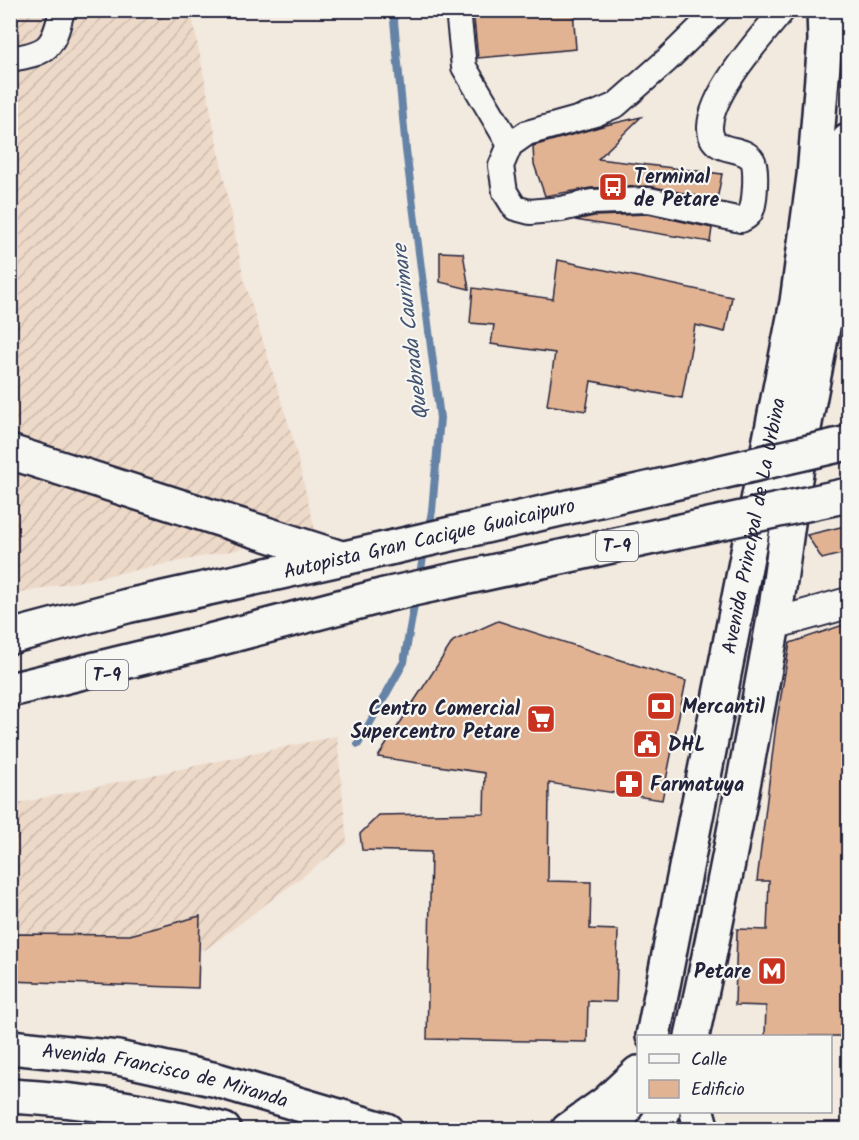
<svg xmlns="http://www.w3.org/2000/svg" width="859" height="1140" viewBox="0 0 859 1140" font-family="Kalam,sans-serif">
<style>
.industrial{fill:url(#industrial-furrows)}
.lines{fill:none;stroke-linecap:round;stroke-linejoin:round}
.stream{stroke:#6583a6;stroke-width:8}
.building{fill:#e2b393;stroke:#22223b;stroke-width:1.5}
.minor-casing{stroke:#22223b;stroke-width:28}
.tertiary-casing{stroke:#22223b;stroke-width:34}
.secondary-casing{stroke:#22223b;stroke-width:38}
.motorway-casing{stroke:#22223b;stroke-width:38}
.minor{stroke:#f6f6f2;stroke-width:24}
.tertiary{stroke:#f6f6f2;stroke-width:30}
.secondary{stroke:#f6f6f2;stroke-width:33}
.motorway{stroke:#f6f6f2;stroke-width:33}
.motorway-bridge-casing{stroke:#22223b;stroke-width:38;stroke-linecap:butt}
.motorway-bridge{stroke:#f6f6f2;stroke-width:33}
.labels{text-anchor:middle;stroke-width:4.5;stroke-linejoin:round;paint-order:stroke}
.shield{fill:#f6f6f2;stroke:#626272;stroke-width:1.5}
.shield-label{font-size:18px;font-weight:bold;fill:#22223b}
.poi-label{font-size:20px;font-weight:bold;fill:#22223b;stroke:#f6f6f2;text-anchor:start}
.street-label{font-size:20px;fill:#22223b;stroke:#f6f6f2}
.water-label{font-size:21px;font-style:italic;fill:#445371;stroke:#f6f6f2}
</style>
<defs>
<pattern id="industrial-furrows" width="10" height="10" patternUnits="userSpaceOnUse" patternTransform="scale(1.5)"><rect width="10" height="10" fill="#edd9c8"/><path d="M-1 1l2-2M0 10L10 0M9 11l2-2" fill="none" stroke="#cbbaad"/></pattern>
</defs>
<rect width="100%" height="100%" fill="#f2e9df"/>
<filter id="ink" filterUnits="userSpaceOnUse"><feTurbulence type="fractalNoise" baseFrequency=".0167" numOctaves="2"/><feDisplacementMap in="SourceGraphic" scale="12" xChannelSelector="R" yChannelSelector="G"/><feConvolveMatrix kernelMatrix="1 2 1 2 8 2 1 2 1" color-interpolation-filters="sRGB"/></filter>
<g filter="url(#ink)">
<g class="industrial">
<polygon points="11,11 191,11 244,280 292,435 316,534 11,595"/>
<polygon points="337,736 347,843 205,950 11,940 10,805"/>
</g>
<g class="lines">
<g class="stream">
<polyline points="393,10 406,150 440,418 432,511 428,532"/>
<polyline points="419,579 425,547"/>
<polyline points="358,744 404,662 416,594"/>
</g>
</g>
<g class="building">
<polygon points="473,10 573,10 576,49 478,58"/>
<polygon points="641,117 598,159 722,174 717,200 649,186 591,188 545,196 534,164 533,146 606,125"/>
<polygon points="648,214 712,228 710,242 575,220 594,216"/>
<polygon points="440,252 463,253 469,289 440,282"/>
<polygon points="558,260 732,297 725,332 695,325 682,398 591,381 586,411 547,405 555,353 491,344 494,325 470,323 473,288 553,299"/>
<polygon points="849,525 849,552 822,559 807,535"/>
<polygon points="498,621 686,681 662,800 549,783 548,881 591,882 590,929 618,930 616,1002 588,1001 587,1042 427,1039 431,852 362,850 360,834 379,815 484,813 485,773 378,757 453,641"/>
<polygon points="849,623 849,1036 765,1036 766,1006 735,1005 737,929 767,930 769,881 757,881 776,725 790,643"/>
<polygon points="200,916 198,988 10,981 10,953 17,954 17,934 130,935"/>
</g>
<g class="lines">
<g class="minor-casing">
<g id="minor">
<polyline points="458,10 464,67 510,145"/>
<path d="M718,10l-51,50 -51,45 -21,9 -68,19 -17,12 -9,21 4,26 10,16 15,4 31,-3 31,-7 57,-2 92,20c4,-2 8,-4 10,-9 4,-6 6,-44 2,-50 -10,-18 -43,-4 -43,-34 1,-35 51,-90 73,-117"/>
<path d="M10,59c39,-6 43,-11 52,-49"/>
</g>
</g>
<g class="tertiary-casing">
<polyline id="tertiary" points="773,624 848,603"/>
</g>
<g class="secondary-casing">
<g id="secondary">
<path id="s1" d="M653,1036l144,-734 17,-126 11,-136 -1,-30"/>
<path d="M692,1036c30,-136 56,-274 81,-412 8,-42 12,-85 19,-127 19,-119 49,-236 56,-356"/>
<path id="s2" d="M10,1047l108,11 99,22 169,50"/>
<path d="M10,1096c73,4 144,14 214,34"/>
<polyline points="697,1112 702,1130"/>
<polyline points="568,1130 606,1103 638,1073"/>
<polyline points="615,1130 637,1084"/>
<polyline points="654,1130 663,1112"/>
</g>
</g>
<g class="motorway-casing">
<g id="motorway">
<polyline points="10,452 338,557"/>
<polyline points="10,637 127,606 394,547"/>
<polyline points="10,690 202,643 385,595"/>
</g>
</g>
<use href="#minor" class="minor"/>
<use href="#tertiary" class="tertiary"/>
<use href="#secondary" class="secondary"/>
<use href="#motorway" class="motorway"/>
<g class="motorway-bridge-casing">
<g id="motorway-bridge">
<polyline points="394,547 848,443"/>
<polyline points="385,595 848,495"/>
</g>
</g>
<use href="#motorway-bridge" class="motorway-bridge"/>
</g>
</g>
<defs>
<g id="bus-square" transform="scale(1.5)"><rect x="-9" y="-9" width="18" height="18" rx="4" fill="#c8321e" stroke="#f6f6f2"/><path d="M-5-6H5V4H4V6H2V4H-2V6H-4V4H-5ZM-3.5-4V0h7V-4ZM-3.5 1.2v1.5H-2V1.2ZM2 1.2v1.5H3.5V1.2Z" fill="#fff"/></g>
<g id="bank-square" transform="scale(1.5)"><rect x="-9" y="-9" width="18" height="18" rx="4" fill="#c8321e" stroke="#f6f6f2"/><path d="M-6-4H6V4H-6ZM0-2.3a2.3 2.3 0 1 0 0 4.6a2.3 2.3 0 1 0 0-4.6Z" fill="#fff"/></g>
<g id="supermarket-square" transform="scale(1.5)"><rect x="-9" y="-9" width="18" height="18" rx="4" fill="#c8321e" stroke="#f6f6f2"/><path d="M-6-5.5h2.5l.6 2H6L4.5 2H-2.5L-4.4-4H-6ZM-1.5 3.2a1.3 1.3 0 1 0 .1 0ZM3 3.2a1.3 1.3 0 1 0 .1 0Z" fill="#fff"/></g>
<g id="civic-square" transform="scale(1.5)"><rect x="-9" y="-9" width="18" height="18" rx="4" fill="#c8321e" stroke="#f6f6f2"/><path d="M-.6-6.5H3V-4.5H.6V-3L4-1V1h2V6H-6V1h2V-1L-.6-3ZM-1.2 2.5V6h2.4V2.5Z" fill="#fff"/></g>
<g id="pharmacy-square" transform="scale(1.5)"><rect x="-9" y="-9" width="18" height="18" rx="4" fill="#c8321e" stroke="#f6f6f2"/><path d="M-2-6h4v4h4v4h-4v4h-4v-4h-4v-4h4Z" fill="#fff"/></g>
<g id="metro-square" transform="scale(1.5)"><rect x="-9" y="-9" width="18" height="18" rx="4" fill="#c8321e" stroke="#f6f6f2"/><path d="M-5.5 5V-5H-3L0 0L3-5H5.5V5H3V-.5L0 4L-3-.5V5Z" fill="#fff"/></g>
</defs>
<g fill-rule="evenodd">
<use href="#bus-square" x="613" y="187"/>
<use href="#bank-square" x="661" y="706"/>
<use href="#supermarket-square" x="541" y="719"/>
<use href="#civic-square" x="647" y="744"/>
<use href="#pharmacy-square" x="629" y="784"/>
<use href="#metro-square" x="772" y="971"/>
</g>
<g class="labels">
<g class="shield">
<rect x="596" y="531" width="42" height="30" rx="4.5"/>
<rect x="86" y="660" width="42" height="30" rx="4.5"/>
</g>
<g class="shield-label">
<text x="617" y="552">T-9</text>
<text x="107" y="681">T-9</text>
</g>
<g class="poi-label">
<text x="634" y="183">Terminal<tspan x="634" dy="23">de Petare</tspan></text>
<text x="682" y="713">Mercantil</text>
<text x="520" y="715" text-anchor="end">Centro Comercial<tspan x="520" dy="23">Supercentro Petare</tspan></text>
<text x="668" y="751">DHL</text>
<text x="650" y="791">Farmatuya</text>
<text x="751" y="978" text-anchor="end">Petare</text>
</g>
<g class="street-label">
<text dy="7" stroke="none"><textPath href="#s1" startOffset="520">Avenida Principal de La Urbina</textPath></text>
<text transform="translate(429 538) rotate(-13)" y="7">Autopista Gran Cacique Guaicaipuro</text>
<text dy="7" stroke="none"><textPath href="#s2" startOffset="158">Avenida Francisco de Miranda</textPath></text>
</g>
<g class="water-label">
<text transform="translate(410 332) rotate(-97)" y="7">Quebrada Caurimare</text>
</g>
</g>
<rect width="859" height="1140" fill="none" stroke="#f6f6f2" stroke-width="36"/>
<rect x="18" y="18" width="823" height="1104" fill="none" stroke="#22223b" stroke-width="2" filter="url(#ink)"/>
<rect x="637" y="1035" width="195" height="78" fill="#f6f6f2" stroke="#a1a1a9" stroke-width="1.5"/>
<rect x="649" y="1054" width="30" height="9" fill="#f6f6f2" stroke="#a1a1a9" stroke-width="1.5"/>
<text x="691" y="1065" font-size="18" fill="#22223b">Calle</text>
<rect x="649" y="1080" width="30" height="18" fill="#e2b393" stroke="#a1a1a9" stroke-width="1.5"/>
<text x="691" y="1095" font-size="18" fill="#22223b">Edificio</text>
</svg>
